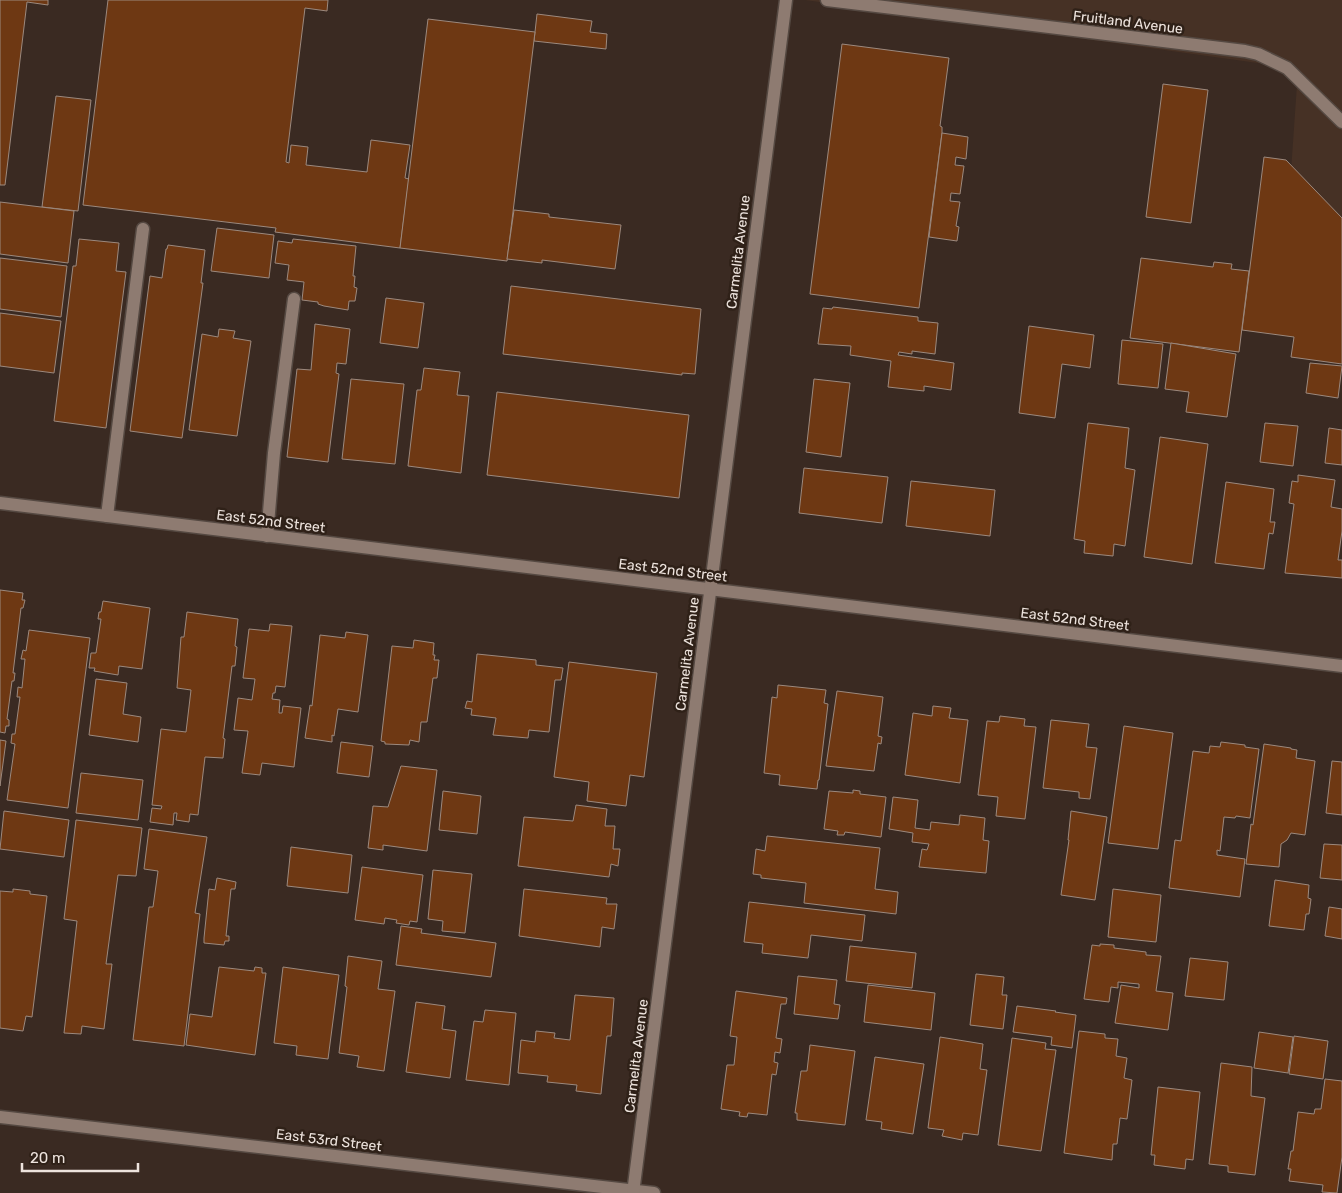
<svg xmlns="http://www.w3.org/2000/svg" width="1342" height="1193" viewBox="0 0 1342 1193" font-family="Rubik,sans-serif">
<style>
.built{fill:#463125}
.building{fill:#6e3813;stroke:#9c897e}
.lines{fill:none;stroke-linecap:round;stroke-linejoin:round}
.service-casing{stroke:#554942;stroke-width:15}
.minor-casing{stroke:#554942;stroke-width:15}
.tertiary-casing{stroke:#554942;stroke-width:15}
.service{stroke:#8e7b71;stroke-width:12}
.minor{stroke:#8e7b71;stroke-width:12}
.tertiary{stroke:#8e7b71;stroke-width:12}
.labels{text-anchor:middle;stroke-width:5;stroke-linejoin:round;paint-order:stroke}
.street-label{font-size:14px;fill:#ede3dd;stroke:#2f2118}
</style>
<rect width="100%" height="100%" fill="#3a2a22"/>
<polygon class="built" points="805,0 1342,0 1342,343 1280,330 1298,70 1294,68"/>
<g class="building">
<polygon points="0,0 48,0 48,5 27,2 5,185 0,185"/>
<polygon points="108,0 328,0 327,11 305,8 286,162 289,163 291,145 308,147 306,165 367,172 371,140 410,145 405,178 409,179 400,248 275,232 276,228 83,205"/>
<polygon points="537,14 592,21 590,32 607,34 606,49 534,41"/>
<polygon points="428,19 535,32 507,261 400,248"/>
<polygon points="842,44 949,58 940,126 942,127 942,133 919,308 810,294"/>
<polygon points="1163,84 1208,90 1191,223 1146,217"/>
<polygon points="56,96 91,100 78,211 42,207"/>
<polygon points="942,133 968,137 966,159 956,157 955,165 964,166 960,194 951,193 950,201 960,202 956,226 959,227 957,241 929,237"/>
<polygon points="1264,157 1286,160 1342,218 1342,364 1291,357 1294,337 1242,330"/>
<polygon points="0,202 74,211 68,263 0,254"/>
<polygon points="514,210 549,214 549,217 621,225 615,269 542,260 542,263 507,259"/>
<polygon points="217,228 274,235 269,278 211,271"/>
<polygon points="79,239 119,243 116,271 126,272 106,428 54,421 73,266 76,266"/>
<polygon points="293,239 356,246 353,276 355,276 354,287 357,288 355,301 349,301 348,310 324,306 318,304 318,302 302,300 304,282 287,280 289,265 275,263 278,241 292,243"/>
<polygon points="168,245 205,250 201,283 203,283 182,438 130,431 150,276 162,278 166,249 167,249"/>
<polygon points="0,258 67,266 61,317 0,309"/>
<polygon points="1141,258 1213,267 1214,262 1232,264 1231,269 1249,271 1239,352 1130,338"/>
<polygon points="511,286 701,309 695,374 682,373 682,375 503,354"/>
<polygon points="386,298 424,303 418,348 380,343"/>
<polygon points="833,307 918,317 918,321 938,323 935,354 912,351 912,354 899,352 898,355 954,363 951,390 924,386 924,391 888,387 891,361 850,355 851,346 818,344 823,308 832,309"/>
<polygon points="0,313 61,321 54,373 0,366"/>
<polygon points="315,324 350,329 346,364 337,363 336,373 339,374 328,462 287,457 297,369 311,370"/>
<polygon points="1029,326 1094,335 1090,368 1062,364 1055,418 1019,413"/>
<polygon points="219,329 235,331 233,338 251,341 237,436 189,430 202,334 218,337"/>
<polygon points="1122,340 1163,344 1158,388 1118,384"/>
<polygon points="1171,343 1236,354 1227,417 1186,412 1189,392 1165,389"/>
<polygon points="1310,363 1342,366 1338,398 1306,393"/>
<polygon points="424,368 460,372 457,395 469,396 461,473 408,466 417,390 421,390"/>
<polygon points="351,379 404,384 395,464 342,459"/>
<polygon points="814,379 850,383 841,457 806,452"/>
<polygon points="497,392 689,415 679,498 487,475"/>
<polygon points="1088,423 1129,428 1125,468 1135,470 1125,546 1114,544 1113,556 1084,553 1085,541 1074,539"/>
<polygon points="1265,423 1298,426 1293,466 1260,462"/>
<polygon points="1329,428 1342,430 1342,465 1325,463"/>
<polygon points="1160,437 1208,444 1192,564 1144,557"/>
<polygon points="804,468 888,477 882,523 799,513"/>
<polygon points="1298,475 1335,480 1331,507 1342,509 1342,531 1338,560 1342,560 1342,578 1285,573 1294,504 1289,503 1292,481 1298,482"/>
<polygon points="911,481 995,490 990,536 906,526"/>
<polygon points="1226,482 1274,489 1270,522 1275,522 1273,534 1269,533 1264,569 1215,563"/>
<polygon points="0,590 23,593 22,600 25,600 23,608 21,608 13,673 15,673 14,681 12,681 7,719 9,720 9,726 6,726 5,733 0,732"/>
<polygon points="103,601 150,608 142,669 119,666 118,675 94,671 95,668 89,668 91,653 96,653 101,619 98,619 99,612 101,612"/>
<polygon points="187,612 238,619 235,646 237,647 235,666 232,666 223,738 225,739 223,758 205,757 198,815 190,814 189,822 176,820 177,813 174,813 173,825 150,822 152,808 161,809 162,806 152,805 161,729 186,732 191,690 177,688 181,637 184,637"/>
<polygon points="270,624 292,626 285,687 276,686 275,693 273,693 272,699 280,700 279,713 282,713 283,706 301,708 294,767 262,763 260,775 242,773 248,731 234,730 238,698 252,700 255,679 243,678 249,629 269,631"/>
<polygon points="29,630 90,638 68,808 7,800 15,744 11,743 12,734 15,734 20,697 17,697 18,687 22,688 25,659 21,659 23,650 26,651"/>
<polygon points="346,632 368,635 358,712 338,709 334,736 332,735 332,742 305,738 310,705 312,706 320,635 345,638"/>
<polygon points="414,640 434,643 433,655 435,655 434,660 439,660 437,678 433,678 427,722 421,722 419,742 410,740 409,745 385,744 385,742 381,741 392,646 413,648"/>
<polygon points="477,654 536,660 536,665 563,668 561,680 555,680 549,732 529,730 528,738 493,735 496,718 471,715 472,709 465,708 467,701 472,702"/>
<polygon points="569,662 657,673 644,777 630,775 626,806 587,801 589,782 554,777"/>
<polygon points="96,679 127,683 123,714 141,717 138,742 89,735"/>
<polygon points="778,685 826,690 824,703 828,704 819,780 818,780 817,789 779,785 780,775 764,773 772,697 777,698"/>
<polygon points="837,691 883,697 878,736 882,737 881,744 878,743 874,771 826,766"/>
<polygon points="933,706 951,708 949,718 968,720 960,783 905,775 913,713 932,716"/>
<polygon points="1000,716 1025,719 1024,726 1036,727 1025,819 996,816 998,797 978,795 987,721 999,722"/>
<polygon points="1051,720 1089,724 1086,747 1097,748 1090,799 1079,798 1079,792 1043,788"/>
<polygon points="1124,726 1173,733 1158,849 1108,843"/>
<polygon points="0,740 6,741 0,786"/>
<polygon points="341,742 373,746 369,777 337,773"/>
<polygon points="1221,742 1245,745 1245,747 1259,749 1250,818 1236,816 1235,818 1224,817 1220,851 1217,850 1217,855 1245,859 1240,897 1169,888 1175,840 1181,841 1193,751 1209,753 1210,746 1220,747"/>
<polygon points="1264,744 1291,748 1291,749 1297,750 1296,758 1315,761 1305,835 1291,833 1287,840 1281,844 1279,867 1246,864 1251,824 1253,825"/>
<polygon points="1332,761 1342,762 1342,815 1326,813"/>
<polygon points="401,766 437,770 427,851 383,845 383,850 368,848 373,806 388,807"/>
<polygon points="81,773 143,780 138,820 76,813"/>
<polygon points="853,790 860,791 860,794 886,797 881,837 845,832 844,835 837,835 838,831 824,829 829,791 853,793"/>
<polygon points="443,791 481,796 477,834 439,830"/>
<polygon points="893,797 918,800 915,828 930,830 931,822 959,825 960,815 985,818 983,840 989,841 986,873 919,867 922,849 927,850 929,844 912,842 913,833 889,829"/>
<polygon points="576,805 607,809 605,826 615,826 613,849 620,849 618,866 611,864 609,877 518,866 524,817 573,821"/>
<polygon points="4,811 69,820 64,857 0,849"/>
<polygon points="1071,811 1107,817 1095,900 1061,895 1069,840 1068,840"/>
<polygon points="76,820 142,828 136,876 118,875 106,964 112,964 104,1029 82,1026 81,1034 64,1033 77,921 64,919"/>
<polygon points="149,829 207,837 195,913 200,914 184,1046 133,1040 149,907 153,907 158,871 144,869"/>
<polygon points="767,836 880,848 875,889 898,892 896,914 804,903 806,883 761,878 761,875 753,874 756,849 765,851"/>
<polygon points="1324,844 1342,845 1342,880 1320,878"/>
<polygon points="291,847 352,855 348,893 287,886"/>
<polygon points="362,867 423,875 417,922 410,921 409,925 396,923 397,920 385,918 384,924 355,920"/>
<polygon points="433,870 472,874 465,933 442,931 443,921 428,919"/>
<polygon points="217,878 236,882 235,889 231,889 226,936 229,936 229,941 225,941 224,945 204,943 204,938 209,889 215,890"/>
<polygon points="1275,880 1309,885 1308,898 1311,899 1309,914 1306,914 1304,930 1269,926"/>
<polygon points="13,889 30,891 30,894 47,896 32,1017 26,1016 23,1031 0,1028 0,891 13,892"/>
<polygon points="524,889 607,898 606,904 617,904 614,929 602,927 600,947 519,936"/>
<polygon points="1113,889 1161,895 1156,942 1108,937"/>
<polygon points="749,902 865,915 862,941 811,935 808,958 762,953 763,944 744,942"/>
<polygon points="1329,907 1342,909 1342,939 1325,936"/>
<polygon points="401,926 422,929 421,933 496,943 491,977 396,965"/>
<polygon points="1100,944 1114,945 1114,948 1146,952 1146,955 1161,956 1156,991 1173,993 1168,1030 1115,1023 1121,985 1139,988 1139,984 1118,982 1118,988 1111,987 1109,1002 1084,999 1092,945 1100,946"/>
<polygon points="850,946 916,953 912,988 846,981"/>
<polygon points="348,956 382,961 378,989 395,991 384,1071 357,1067 359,1056 339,1053 347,987 345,986"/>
<polygon points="1190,958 1228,962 1224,1000 1185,996"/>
<polygon points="219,967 254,971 255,967 262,968 262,973 266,973 255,1055 186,1045 190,1014 212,1017"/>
<polygon points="283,967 339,975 328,1059 296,1055 297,1046 274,1043"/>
<polygon points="976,974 1004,977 1002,995 1007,995 1003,1029 970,1025"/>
<polygon points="798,976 837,980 834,1004 840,1005 838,1019 794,1014"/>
<polygon points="868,985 935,993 931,1030 864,1022"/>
<polygon points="736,991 787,998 786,1004 781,1004 776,1038 782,1039 780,1053 775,1052 774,1062 778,1063 776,1075 772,1074 767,1115 748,1113 747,1117 739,1116 740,1112 721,1109 727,1065 734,1065 737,1037 730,1036"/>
<polygon points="575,995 614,998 611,1036 607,1036 601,1094 576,1091 577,1085 547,1082 548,1076 518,1073 521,1040 535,1042 536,1031 555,1033 554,1038 570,1040"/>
<polygon points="416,1002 445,1006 442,1029 456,1031 450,1078 406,1072"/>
<polygon points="1017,1006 1056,1011 1055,1012 1076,1015 1072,1048 1051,1045 1052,1037 1013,1032"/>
<polygon points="485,1010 516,1013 509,1085 466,1080 474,1021 483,1022"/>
<polygon points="1079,1031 1105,1034 1105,1038 1118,1039 1116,1056 1127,1058 1124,1078 1132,1080 1127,1119 1120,1118 1117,1144 1113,1144 1112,1160 1064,1153"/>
<polygon points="1259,1032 1293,1037 1288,1073 1254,1068"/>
<polygon points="1294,1036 1328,1041 1323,1079 1289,1074"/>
<polygon points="940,1037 983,1044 980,1069 987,1070 978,1135 963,1133 962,1140 942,1136 944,1130 928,1128"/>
<polygon points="1012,1038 1046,1043 1045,1049 1056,1050 1041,1151 998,1145"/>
<polygon points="810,1045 855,1051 845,1125 797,1120 797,1113 795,1113 801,1071 807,1071"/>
<polygon points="875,1057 924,1064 913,1134 881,1129 882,1122 866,1120"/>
<polygon points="1221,1063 1252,1067 1251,1096 1265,1098 1255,1175 1228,1172 1228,1166 1209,1164"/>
<polygon points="1325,1079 1342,1081 1342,1157 1337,1193 1322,1192 1323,1185 1289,1181 1291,1169 1288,1169 1291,1151 1293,1151 1298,1112 1314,1114 1315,1109 1321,1109"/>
<polygon points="1158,1087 1200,1092 1193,1160 1186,1159 1185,1169 1154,1165 1155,1155 1151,1155"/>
</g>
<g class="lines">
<g class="service-casing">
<g id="service">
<polyline points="107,516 143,229"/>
<polyline points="267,536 274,453 294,299"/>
</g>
</g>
<g class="minor-casing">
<g id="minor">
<polyline points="0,503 1342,666"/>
<polyline points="0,1117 654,1193"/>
<polyline points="633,1193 786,0"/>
</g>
</g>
<g class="tertiary-casing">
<polyline id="tertiary" points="827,0 1245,51 1258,54 1287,68 1342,122"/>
</g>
<use href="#service" class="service"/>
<use href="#minor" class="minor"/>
<use href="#tertiary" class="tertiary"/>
</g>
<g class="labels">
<g class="street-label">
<text transform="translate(1128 22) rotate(7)" y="5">Fruitland Avenue</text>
<text transform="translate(738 252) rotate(-83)" y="5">Carmelita Avenue</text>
<text transform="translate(271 521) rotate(7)" y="5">East 52nd Street</text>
<text transform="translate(673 570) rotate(7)" y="5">East 52nd Street</text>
<text transform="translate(1075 619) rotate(7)" y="5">East 52nd Street</text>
<text transform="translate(687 654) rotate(-83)" y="5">Carmelita Avenue</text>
<text transform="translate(636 1056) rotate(-83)" y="5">Carmelita Avenue</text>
<text transform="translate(329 1140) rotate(7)" y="5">East 53rd Street</text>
</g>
</g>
<path d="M22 1163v8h116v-8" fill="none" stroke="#ede3dd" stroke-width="2.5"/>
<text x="30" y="1163" font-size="15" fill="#ede3dd" stroke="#2f2118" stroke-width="4" paint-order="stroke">20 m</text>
</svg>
